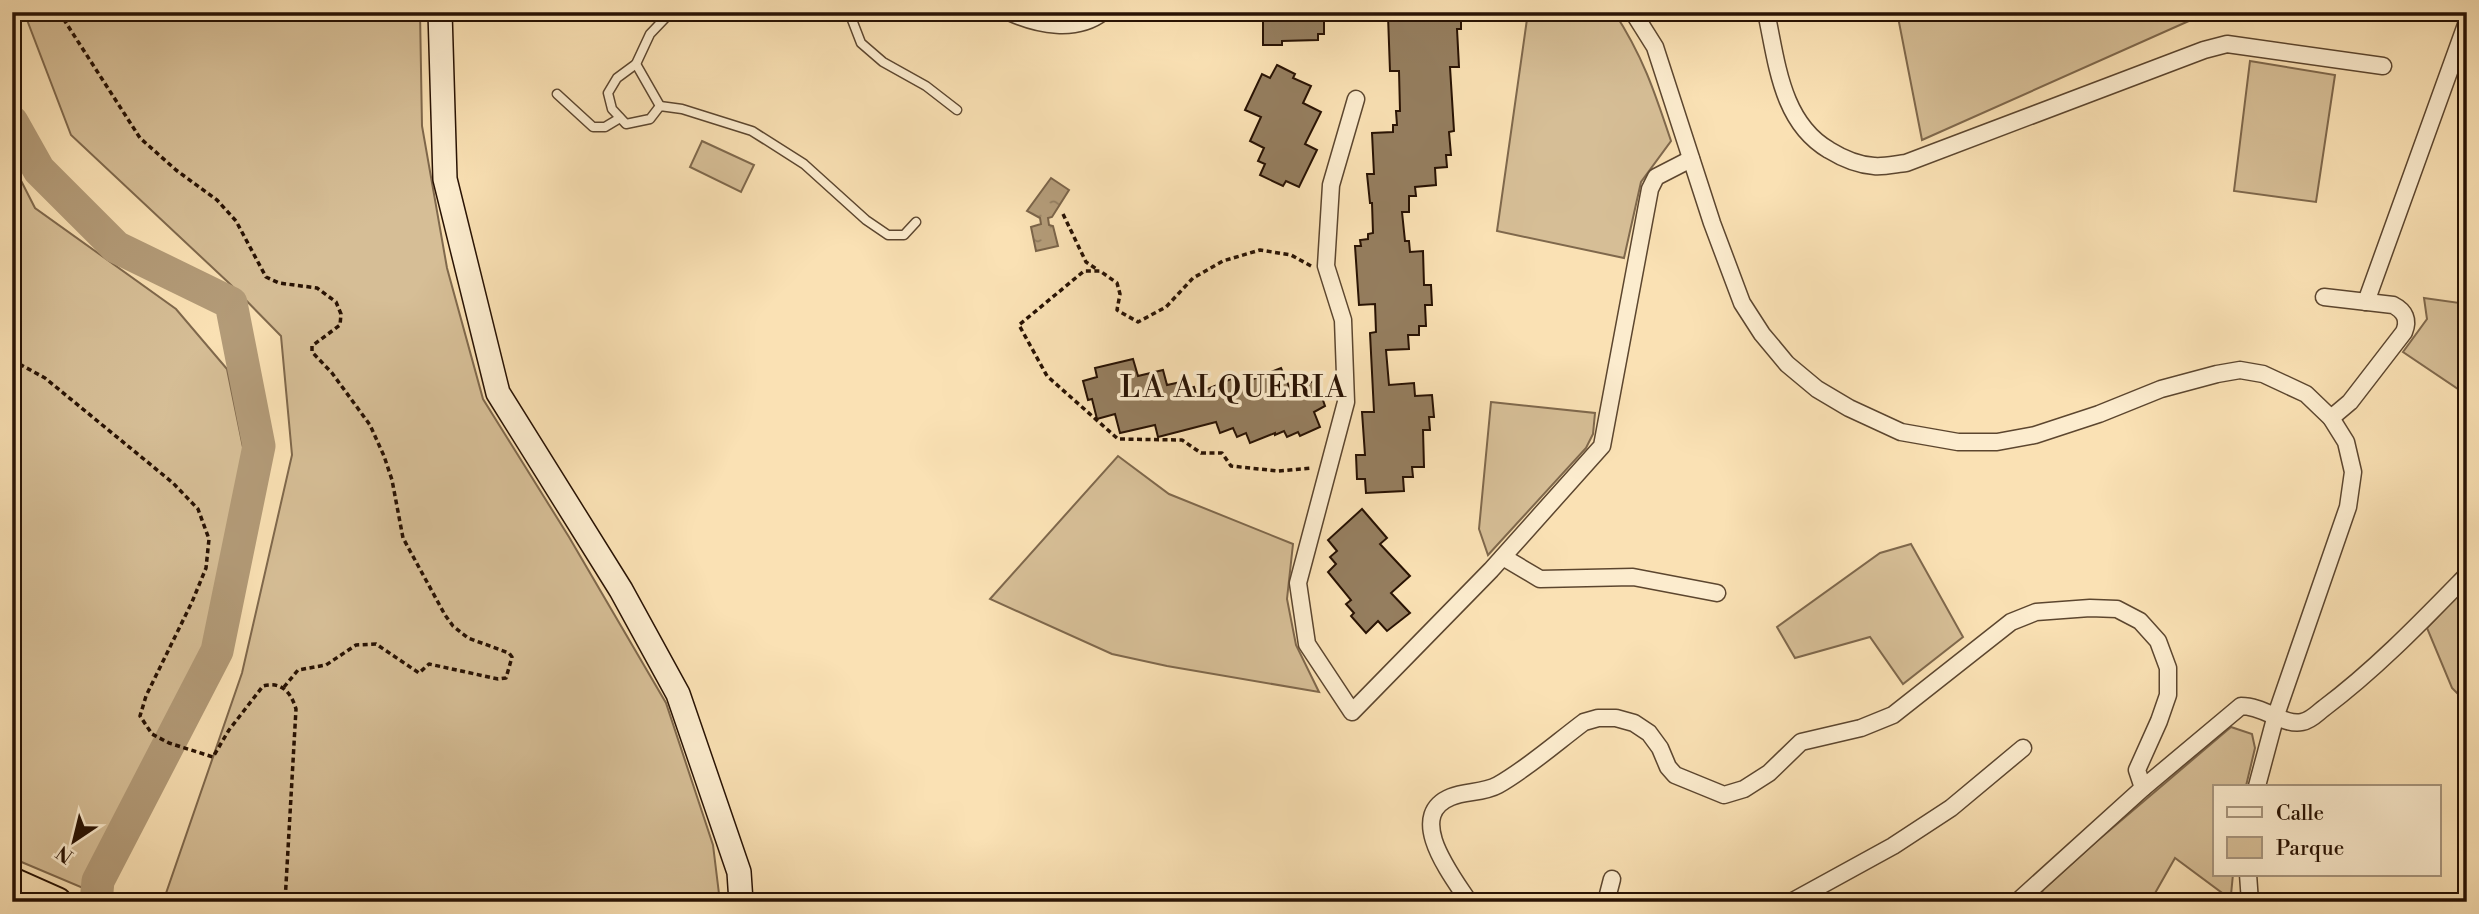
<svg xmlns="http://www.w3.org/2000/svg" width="2479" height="914" viewBox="0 0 2479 914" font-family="'Libre Bodoni',serif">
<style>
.green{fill:#d6be96;stroke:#7f684c;stroke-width:2}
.water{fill:url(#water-ripples);stroke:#7b6449;stroke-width:2}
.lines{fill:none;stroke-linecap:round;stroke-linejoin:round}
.river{stroke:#b39b78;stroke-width:33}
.building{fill:#957e5f;stroke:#281203;stroke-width:2}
.lane-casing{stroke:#5c462f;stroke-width:11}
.street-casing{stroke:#5c462f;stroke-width:19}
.secondary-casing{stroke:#281203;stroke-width:26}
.highway-casing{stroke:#281203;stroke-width:32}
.path{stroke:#281203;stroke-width:3.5;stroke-dasharray:5 3.5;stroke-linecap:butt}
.lane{stroke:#fcecce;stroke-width:8}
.street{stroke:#fcecce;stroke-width:16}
.secondary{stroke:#fcecce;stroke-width:23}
.highway{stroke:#fae1b4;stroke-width:28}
.labels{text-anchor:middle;stroke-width:7;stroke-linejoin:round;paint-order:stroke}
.neighbourhood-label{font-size:30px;letter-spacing:2px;fill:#281203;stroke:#fcecce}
</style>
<defs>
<pattern id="water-ripples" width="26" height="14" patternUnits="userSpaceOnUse" patternTransform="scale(1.75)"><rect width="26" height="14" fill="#b39b78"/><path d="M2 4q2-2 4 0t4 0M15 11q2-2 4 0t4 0" fill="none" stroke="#927d60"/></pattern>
</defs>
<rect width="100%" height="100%" fill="#fae1b4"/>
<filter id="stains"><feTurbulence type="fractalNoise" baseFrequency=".00286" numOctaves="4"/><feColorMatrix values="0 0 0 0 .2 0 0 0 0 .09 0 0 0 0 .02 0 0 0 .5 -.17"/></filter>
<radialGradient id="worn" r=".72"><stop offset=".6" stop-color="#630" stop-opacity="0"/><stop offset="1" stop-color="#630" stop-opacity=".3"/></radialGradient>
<g class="green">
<polygon points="24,12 420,12 422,126 447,268 483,399 569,537 666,703 713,845 720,902 163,902 242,673 292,455 281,336 230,284 71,135"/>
<path d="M1528,12h86c29,44 41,81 57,129l-30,41 -17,76 -127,-27z"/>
<polygon points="1897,12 2209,12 1922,140"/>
<polygon points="2250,61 2335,75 2316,202 2234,191"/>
<polygon points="702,141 754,165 741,192 690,167"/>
<polygon points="12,163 35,208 176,309 227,369 245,457 207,640 167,726 83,888 12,858"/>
<polygon points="2424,298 2467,304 2467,395 2403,352 2427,319"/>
<polygon points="1491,402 1595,413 1593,434 1586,448 1488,555 1479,529"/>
<polygon points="1118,456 1169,494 1293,544 1287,599 1296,645 1319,692 1167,666 1112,654 990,599"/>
<polygon points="1911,544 1963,637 1903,684 1870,637 1795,658 1777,627 1880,553"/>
<polygon points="2467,586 2467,703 2452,688 2427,628"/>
<polygon points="2231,727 2252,734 2255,748 2246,786 2215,786 2215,874 2233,874 2231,895 2229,898 2175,858 2150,902 2035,902 2044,889 2097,841"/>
</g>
<polygon class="water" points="1051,178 1069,190 1052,217 1048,218 1049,225 1053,226 1058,246 1036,251 1031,227 1041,224 1040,218 1027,211"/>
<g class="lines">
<polyline class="river" points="12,122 39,170 116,247 231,303 259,446 217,651 98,881 96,902"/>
</g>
<g class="building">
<polygon points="1263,12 1324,12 1324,34 1318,34 1318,40 1282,41 1282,45 1263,45"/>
<polygon points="1407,12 1461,12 1461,29 1457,29 1459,67 1450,67 1454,131 1449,132 1451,155 1446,155 1447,167 1435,168 1436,185 1415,187 1416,196 1409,196 1409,212 1402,212 1405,241 1409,241 1410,252 1423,251 1424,285 1431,285 1432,305 1425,305 1426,326 1419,326 1419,335 1408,335 1409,349 1386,350 1389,385 1414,383 1415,396 1432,395 1434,417 1429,417 1430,430 1423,430 1424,467 1412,467 1413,477 1403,477 1404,491 1366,493 1365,479 1357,479 1356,455 1365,455 1362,412 1374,412 1370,333 1376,332 1375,304 1359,305 1355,246 1361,246 1360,240 1368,239 1368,234 1373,233 1372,203 1370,203 1367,174 1374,174 1372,133 1393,132 1393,125 1397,125 1396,111 1400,111 1399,71 1390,71 1388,16 1407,15"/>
<polygon points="1277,65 1295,74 1293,78 1311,86 1303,103 1321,112 1305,144 1317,150 1299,187 1286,181 1283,186 1260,175 1265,164 1258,161 1264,148 1250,141 1261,117 1245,110 1262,74 1270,78"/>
<polygon points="1133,359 1138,376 1163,370 1167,385 1181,382 1183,389 1194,387 1196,394 1238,376 1241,384 1281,368 1291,391 1316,380 1325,406 1314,412 1320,427 1300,436 1298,432 1287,437 1284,431 1275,435 1275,433 1250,443 1246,433 1237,437 1233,428 1220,433 1216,422 1158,437 1155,425 1120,433 1115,414 1097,419 1092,399 1088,400 1083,381 1097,377 1095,368"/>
<polygon points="1362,509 1387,538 1380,544 1410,576 1391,593 1410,613 1387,631 1378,621 1366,633 1351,616 1354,613 1346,604 1351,600 1328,572 1336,564 1330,557 1337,551 1328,540"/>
</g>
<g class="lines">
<g class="lane-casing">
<g id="lane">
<polyline points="671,12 650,34 636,64 617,78 608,93 612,109 626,124 650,119 660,106 682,109 752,131 804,164 866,220 888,235 904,235 916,222"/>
<polyline points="849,12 861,43 883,62 926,86 957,110"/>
<polyline points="636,64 660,106"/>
<polyline points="557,94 593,127 605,127 620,118"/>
</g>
</g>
<g class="street-casing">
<g id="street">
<path d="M1009,12c29,13 67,21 94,0"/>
<polyline points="1633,12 1655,47 1712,223 1742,303 1762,334 1787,364 1817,389 1849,408 1901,432 1958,442 1997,442 2035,435 2099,414 2161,389 2217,374 2240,370 2263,374 2306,394 2331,418 2346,442 2353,472 2348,507 2276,715 2257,786"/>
<path d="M1766,12c11,50 15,110 63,138 13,8 29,15 45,16 10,1 22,-2 32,-3l298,-113 23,-6 156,22"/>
<polyline points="1356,99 1331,185 1326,266 1343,320 1346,402 1298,583 1307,644 1352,712 1491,570 1602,446 1650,189 1656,177 1691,159"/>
<path d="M2324,297l69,8c12,6 16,15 11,27l-54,70 -19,16"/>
<polyline points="2366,302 2467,22"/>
<polyline points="1503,557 1540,579 1633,577 1717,593"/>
<polyline points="2248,874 2250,902"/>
<path d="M1469,902c-16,-25 -65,-86 -18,-105 14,-6 33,-4 47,-12 30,-17 58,-42 86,-63l14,-4h18l18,5 15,10 11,15 8,19 7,8 49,20 20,-6 25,-16 32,-31 60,-14 32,-13 118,-93 25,-10 54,-4 27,1 23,12 18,20 10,27v27l-9,26 -22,49 6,18"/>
<polyline points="1606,902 1612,879"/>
<polyline points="1791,902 1893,846 1951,808 2023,748"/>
<path d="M2017,902l126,-114 98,-82c23,0 43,20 61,16 10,-2 15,-9 22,-14 52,-39 98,-87 143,-133"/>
</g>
</g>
<g class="secondary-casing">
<polyline id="secondary" points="440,12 445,179 498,393 621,590 678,694 739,872 741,902"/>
</g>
<g class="highway-casing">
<polyline id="highway" points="12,882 57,902"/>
</g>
<g class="path">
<polyline points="59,12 140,138 176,170 217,200 236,221 266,277 279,283 317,288 336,302 341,314 340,325 312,346 312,352 332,373 370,425 384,456 392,480 403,538 445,615 453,626 468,638 509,653 512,657 506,678 498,679 429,664 419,673 376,644 356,645 326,665 298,670 284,687"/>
<polyline points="1063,214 1086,262 1098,270"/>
<polyline points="1311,266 1291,255 1260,250 1223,261 1193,278 1166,307 1138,322 1117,310 1120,294 1117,283 1100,271 1084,271 1019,325 1047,376 1118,439 1182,440 1201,453 1222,453 1231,466 1278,471 1312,468"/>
<path d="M12,360l33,18 128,105 25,26 11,30 -3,29 -14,34 -46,94 -6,20 12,18 17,9 44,14 16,-27 34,-44c18,-5 28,6 33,23l-11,193"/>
</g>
<use href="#lane" class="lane"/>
<use href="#street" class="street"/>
<use href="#secondary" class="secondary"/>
<use href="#highway" class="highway"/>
</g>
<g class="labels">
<g class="neighbourhood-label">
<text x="1234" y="397">LA ALQUERIA</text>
</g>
</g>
<rect width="2479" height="914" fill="none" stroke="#fae1b4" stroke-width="42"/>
<rect x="14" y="14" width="2451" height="886" fill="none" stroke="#281203" stroke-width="3.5"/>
<rect x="21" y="21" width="2437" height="872" fill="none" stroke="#281203" stroke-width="2"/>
<rect x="2213" y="785" width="228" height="91" fill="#fcecce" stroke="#a7957d" stroke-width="2"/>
<rect x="2227" y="807" width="35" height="10" fill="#fcecce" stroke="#a7957d" stroke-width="2"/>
<text x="2276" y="820" font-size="21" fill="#281203">Calle</text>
<rect x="2227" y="837" width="35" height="21" fill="#d6be96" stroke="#a7957d" stroke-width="2"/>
<text x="2276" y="855" font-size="21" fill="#281203">Parque</text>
<g transform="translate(74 841) rotate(215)" stroke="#fcecce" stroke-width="5" paint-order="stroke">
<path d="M0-5L12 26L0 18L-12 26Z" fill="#281203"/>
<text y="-10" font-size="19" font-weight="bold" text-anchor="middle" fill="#281203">N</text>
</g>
<rect width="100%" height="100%" filter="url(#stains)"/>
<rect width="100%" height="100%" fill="url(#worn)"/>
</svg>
